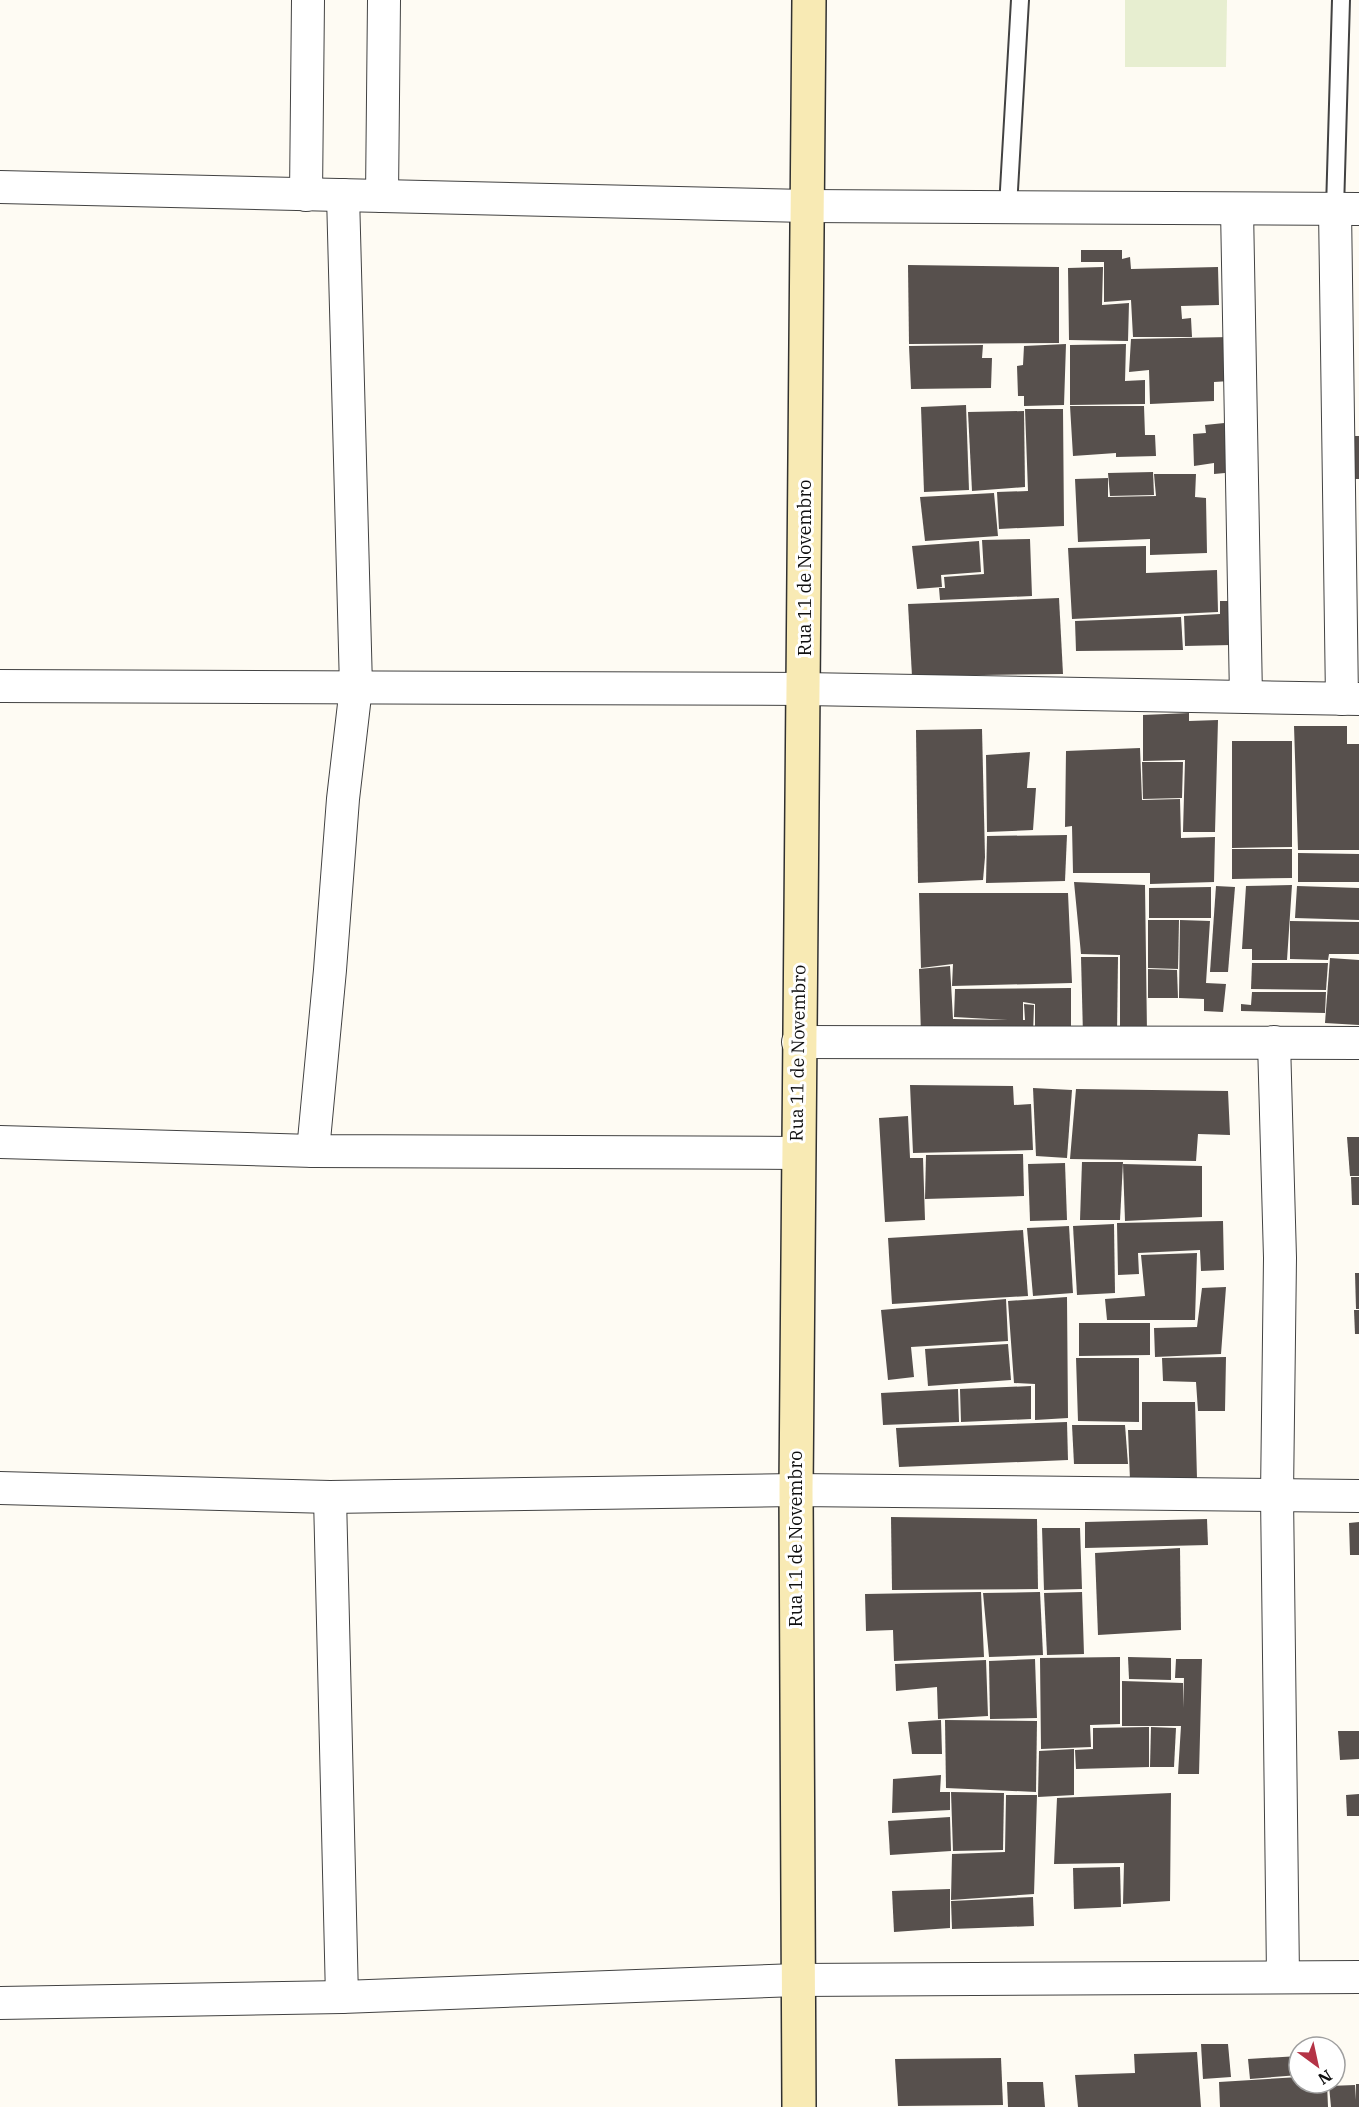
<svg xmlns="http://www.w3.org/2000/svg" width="1359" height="2107" viewBox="0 0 1359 2107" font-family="'IBM Plex Serif',serif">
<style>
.pitch{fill:#e7eed0}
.building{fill:#57504d}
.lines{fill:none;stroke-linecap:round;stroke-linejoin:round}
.service-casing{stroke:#424242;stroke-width:20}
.minor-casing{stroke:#424242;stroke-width:34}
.secondary-casing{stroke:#313131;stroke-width:36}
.service{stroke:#fff;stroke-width:16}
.minor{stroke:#fff;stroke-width:32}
.secondary{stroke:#f8eab4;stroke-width:33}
.labels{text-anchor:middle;stroke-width:6;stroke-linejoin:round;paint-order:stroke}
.street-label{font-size:18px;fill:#0f0f0f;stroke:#fff}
</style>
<rect width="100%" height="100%" fill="#fefbf3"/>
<polygon class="pitch" points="1125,0 1227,0 1226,67 1125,67"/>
<g class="building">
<polygon points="1081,250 1122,250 1122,259 1130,257 1131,269 1218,267 1219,305 1181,306 1182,319 1191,318 1192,337 1133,337 1131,300 1104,302 1104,262 1081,262"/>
<polygon points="908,265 1059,267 1059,343 909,344"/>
<polygon points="1103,267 1102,305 1129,303 1128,341 1069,340 1068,268"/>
<polygon points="1230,337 1230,381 1214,382 1214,401 1150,404 1149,370 1129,372 1131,339"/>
<polygon points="1066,344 1064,405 1024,406 1024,396 1018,396 1017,366 1023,365 1024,346"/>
<polygon points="1126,344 1125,381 1145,380 1145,404 1070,405 1070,345"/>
<polygon points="983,345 982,358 992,358 991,388 911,389 909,346"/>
<polygon points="966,405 969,490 924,492 921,407"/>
<polygon points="1070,406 1144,406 1145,435 1155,435 1156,456 1116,457 1116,453 1073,456"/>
<polygon points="1025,409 1063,409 1064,526 999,529 997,492 1028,491"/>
<polygon points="1024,411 1025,487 972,491 968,412"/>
<polygon points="1234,422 1236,472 1214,474 1214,463 1194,466 1193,434 1206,433 1205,425"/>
<polygon points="1351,436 1359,436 1359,479 1353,479"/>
<polygon points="1153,472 1154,495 1110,496 1108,473"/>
<polygon points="1154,474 1196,474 1195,497 1206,498 1207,553 1150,555 1150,539 1078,542 1075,479 1108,478 1108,497 1156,496"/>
<polygon points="994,493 998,536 925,541 920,497"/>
<polygon points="1030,539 1032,596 940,600 939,588 945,588 944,577 984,574 982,540"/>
<polygon points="979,541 981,572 941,575 942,587 917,589 912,546"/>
<polygon points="1146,546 1146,573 1217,570 1218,612 1072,619 1068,548"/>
<polygon points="1059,598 1063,674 912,676 908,604"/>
<polygon points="1220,601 1231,601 1232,645 1185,646 1184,616 1220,614"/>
<polygon points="1181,617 1183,650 1076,651 1075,621"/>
<polygon points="1189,713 1189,721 1218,720 1215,832 1183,832 1185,760 1143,761 1143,715"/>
<polygon points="1294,726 1347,726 1347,744 1359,744 1359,850 1298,850"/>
<polygon points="982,729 985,857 983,880 918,883 916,730"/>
<polygon points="1232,741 1292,741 1292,847 1232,848"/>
<polygon points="1140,748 1142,800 1180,799 1181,838 1215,837 1214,882 1150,884 1150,873 1073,873 1072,826 1065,827 1066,751"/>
<polygon points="1030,752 1027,788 1036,788 1033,830 987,832 986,755"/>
<polygon points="1142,762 1183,762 1182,798 1143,799"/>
<polygon points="1067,835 1065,881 986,883 987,836"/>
<polygon points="1232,849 1292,849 1292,878 1232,879"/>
<polygon points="1298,853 1359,854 1359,882 1298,882"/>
<polygon points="1074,882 1145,885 1147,1033 1120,1035 1120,955 1081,954"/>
<polygon points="1292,885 1287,960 1252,960 1252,949 1242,949 1246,886"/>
<polygon points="1216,886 1235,887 1228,972 1210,972"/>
<polygon points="1297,886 1359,888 1359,920 1295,918"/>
<polygon points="1211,887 1211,918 1149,918 1149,888"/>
<polygon points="919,893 1068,893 1072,983 952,986 953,964 921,968"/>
<polygon points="1148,920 1179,920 1178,969 1148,968"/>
<polygon points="1180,920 1210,921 1206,983 1226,984 1223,1012 1204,1011 1204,999 1179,998"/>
<polygon points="1290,921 1359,922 1359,954 1329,954 1328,960 1290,959"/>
<polygon points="1081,957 1118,957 1117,1035 1083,1035"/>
<polygon points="1330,958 1359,960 1359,1025 1325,1023"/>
<polygon points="1252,963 1328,963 1326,990 1251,989"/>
<polygon points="950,966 953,1019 1008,1020 954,1017 955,989 1071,988 1071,1034 1035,1034 1035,1004 1023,1002 1023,1020 1025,1020 1024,1004 1034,1005 1033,1034 921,1035 919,969"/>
<polygon points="1148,969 1177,970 1178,998 1148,998"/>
<polygon points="1252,992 1326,992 1325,1013 1241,1011 1241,1004 1251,1005"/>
<polygon points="910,1085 1013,1086 1014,1105 1031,1104 1033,1150 913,1153"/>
<polygon points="1033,1088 1072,1090 1067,1158 1036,1156"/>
<polygon points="1076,1089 1228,1091 1230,1135 1198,1134 1196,1161 1070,1159"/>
<polygon points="908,1116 910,1158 923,1158 925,1220 885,1222 879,1118"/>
<polygon points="1347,1137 1359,1137 1359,1176 1350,1176"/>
<polygon points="1023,1154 1024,1196 925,1199 926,1155"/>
<polygon points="1082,1162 1123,1162 1120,1220 1080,1220"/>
<polygon points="1065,1163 1067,1220 1030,1221 1028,1164"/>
<polygon points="1123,1164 1202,1166 1202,1217 1125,1221"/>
<polygon points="1351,1177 1359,1177 1359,1205 1352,1205"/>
<polygon points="1223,1221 1224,1270 1201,1271 1200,1250 1138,1253 1139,1274 1118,1275 1117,1223"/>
<polygon points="1114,1224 1115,1293 1077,1295 1073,1226"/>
<polygon points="1069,1226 1073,1293 1033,1296 1027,1228"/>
<polygon points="1023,1230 1028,1296 892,1304 888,1238"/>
<polygon points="1197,1253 1195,1320 1107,1320 1105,1299 1145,1296 1141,1255"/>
<polygon points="1355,1273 1359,1273 1359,1309 1356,1309"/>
<polygon points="1226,1287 1221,1354 1155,1357 1154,1328 1197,1327 1202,1288"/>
<polygon points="1067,1297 1068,1418 1035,1420 1035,1384 1014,1383 1008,1301"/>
<polygon points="1006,1299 1008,1341 911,1347 914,1377 888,1380 881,1310"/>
<polygon points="1354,1310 1359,1310 1359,1334 1355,1334"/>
<polygon points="1079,1323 1150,1323 1150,1355 1079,1356"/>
<polygon points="1008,1344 1011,1380 928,1386 925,1349"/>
<polygon points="1226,1357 1225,1411 1198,1411 1196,1382 1163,1381 1162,1358"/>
<polygon points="1076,1358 1139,1358 1139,1422 1078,1421"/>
<polygon points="1031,1386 1031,1419 961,1422 960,1389"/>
<polygon points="958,1389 959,1422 883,1425 881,1393"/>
<polygon points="1142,1402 1195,1402 1197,1479 1130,1480 1128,1430 1142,1430"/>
<polygon points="1067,1422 1068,1460 899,1467 896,1428"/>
<polygon points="1072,1425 1125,1425 1128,1464 1074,1464"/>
<polygon points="891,1517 1037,1519 1038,1589 892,1590"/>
<polygon points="1207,1519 1208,1545 1085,1548 1085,1522"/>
<polygon points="1359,1522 1359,1555 1350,1555 1349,1523"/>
<polygon points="1042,1528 1080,1528 1082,1589 1044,1590"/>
<polygon points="1180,1548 1181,1630 1098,1635 1095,1553"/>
<polygon points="981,1592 984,1657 894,1661 893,1630 866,1631 865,1594"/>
<polygon points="1040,1592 1043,1655 989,1657 983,1593"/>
<polygon points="1082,1592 1084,1654 1047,1655 1044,1593"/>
<polygon points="1120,1657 1120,1724 1090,1725 1091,1747 1041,1749 1040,1658"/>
<polygon points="1128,1657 1171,1658 1171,1680 1129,1679"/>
<polygon points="1035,1659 1037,1718 990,1719 989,1661"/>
<polygon points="1176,1659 1202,1659 1199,1774 1178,1774 1181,1726 1122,1726 1122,1681 1183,1683 1183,1708 1184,1678 1175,1678"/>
<polygon points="986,1660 988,1716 938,1719 937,1687 896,1691 895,1664"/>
<polygon points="941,1720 942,1754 912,1754 908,1722"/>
<polygon points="945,1720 1037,1721 1036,1792 946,1788"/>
<polygon points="1149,1727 1149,1767 1076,1769 1075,1750 1093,1749 1093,1728"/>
<polygon points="1151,1727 1176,1728 1174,1767 1150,1767"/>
<polygon points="1338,1731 1359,1731 1359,1759 1340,1760"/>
<polygon points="1074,1749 1074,1795 1038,1797 1039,1751"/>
<polygon points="941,1775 940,1792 950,1792 950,1810 892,1813 893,1779"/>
<polygon points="951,1792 1004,1793 1003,1850 953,1851"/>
<polygon points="1171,1793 1170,1901 1123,1904 1124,1863 1054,1864 1057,1798"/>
<polygon points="1359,1794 1359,1816 1347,1816 1346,1795"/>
<polygon points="1006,1795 1037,1795 1034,1894 951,1900 952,1854 1005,1852"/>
<polygon points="950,1817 951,1851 890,1855 888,1821"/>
<polygon points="1120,1867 1121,1907 1074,1909 1073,1868"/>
<polygon points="950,1889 950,1928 894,1932 892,1891"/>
<polygon points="1033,1897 1034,1926 952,1929 951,1901"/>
<polygon points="1201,2044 1228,2044 1231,2077 1203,2079"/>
<polygon points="1197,2052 1201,2107 1078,2107 1075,2075 1135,2073 1134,2054"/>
<polygon points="1299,2056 1299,2075 1250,2079 1248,2059"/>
<polygon points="1001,2058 1003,2105 898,2106 895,2059"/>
<polygon points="1299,2077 1299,2083 1327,2083 1328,2107 1220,2107 1219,2082"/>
<polygon points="1007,2082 1043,2082 1045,2107 1008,2107"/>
<polygon points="1356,2084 1359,2084 1359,2107 1331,2107 1329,2086 1355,2085 1356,2100"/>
</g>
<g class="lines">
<g class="service-casing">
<g id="service">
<polyline points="1008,207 1020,0"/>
<polyline points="1335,209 1341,0"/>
</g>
</g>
<g class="minor-casing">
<g id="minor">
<polyline points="0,187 807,206 1359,209"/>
<polyline points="306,195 308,0"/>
<polyline points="382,196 384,0"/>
<polyline points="1237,209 1246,697"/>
<polyline points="1335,209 1342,699"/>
<polyline points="0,686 804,689 1359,699"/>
<polyline points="798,1042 1359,1043"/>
<polyline points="1274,1042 1280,1258 1277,1495 1283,1976"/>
<polyline points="0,1142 313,1151 797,1153"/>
<polyline points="313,1151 330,970 343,799 356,687 343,195"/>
<polyline points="0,1488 330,1497 796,1490 1359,1496"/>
<polyline points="330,1497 342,1997"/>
<polyline points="0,2003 342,1997 797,1980 1359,1977"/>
</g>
</g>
<g class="secondary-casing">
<polyline id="secondary" points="799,2107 796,1490 809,0"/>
</g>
<use href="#service" class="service"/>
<use href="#minor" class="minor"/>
<use href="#secondary" class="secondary"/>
</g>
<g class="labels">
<g class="street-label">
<text transform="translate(805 568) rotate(-90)" y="6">Rua 11 de Novembro</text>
<text transform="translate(798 1053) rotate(-89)" y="6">Rua 11 de Novembro</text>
<text transform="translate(796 1539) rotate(-90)" y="6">Rua 11 de Novembro</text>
</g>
</g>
<g transform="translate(1317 2065) rotate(147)"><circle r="28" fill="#ffffff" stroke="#9f9f9f" stroke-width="1.5"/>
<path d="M0-4.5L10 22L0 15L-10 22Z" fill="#b43346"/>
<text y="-9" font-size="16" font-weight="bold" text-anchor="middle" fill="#0f0f0f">N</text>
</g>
</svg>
